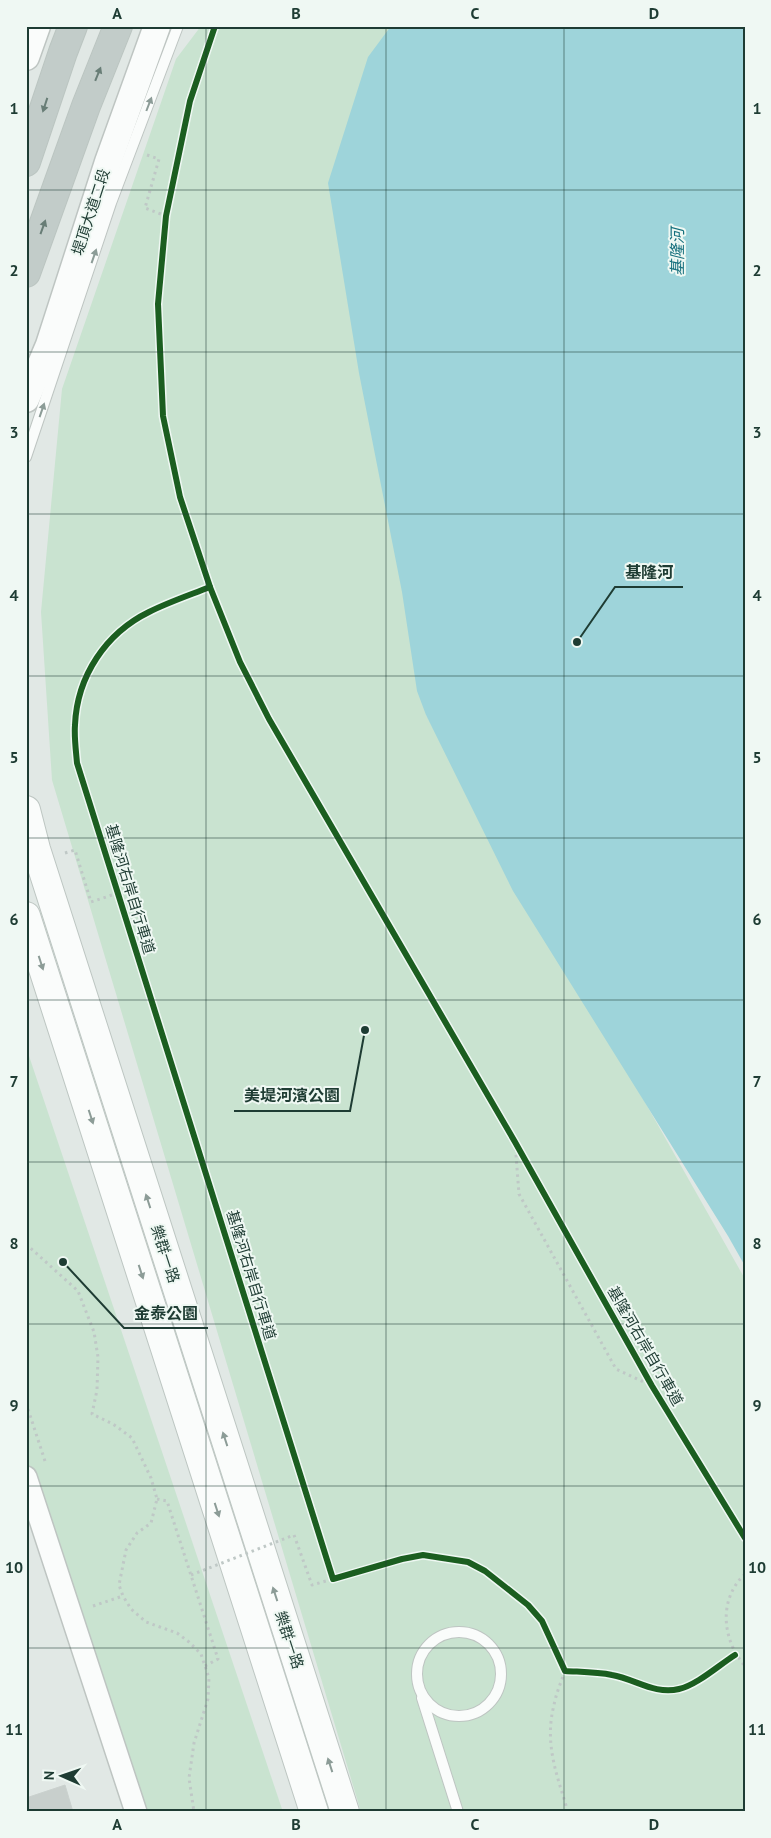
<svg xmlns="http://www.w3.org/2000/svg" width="771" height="1838" viewBox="0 0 771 1838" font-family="'PT Sans','Noto Sans TC',sans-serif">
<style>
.green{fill:#c9e3d0}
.water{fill:#9ed4da}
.building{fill:#c8cfcc;stroke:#cad1ce}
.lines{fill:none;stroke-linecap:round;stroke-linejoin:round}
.service-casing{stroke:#bec5c2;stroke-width:12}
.minor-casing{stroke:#bec5c2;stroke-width:24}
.tertiary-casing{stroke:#bec5c2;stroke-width:29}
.secondary-casing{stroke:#bdc6c2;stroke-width:30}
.trunk-casing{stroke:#bbc5c1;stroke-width:30}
.path{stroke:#bfc8c6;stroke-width:3;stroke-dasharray:2.5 4;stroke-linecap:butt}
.service{stroke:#fafcfb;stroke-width:10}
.minor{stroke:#fafcfb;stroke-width:21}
.tertiary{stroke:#fafcfb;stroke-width:26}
.secondary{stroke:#fafcfb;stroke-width:28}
.trunk{stroke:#c2ccc9;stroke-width:28}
.path-bridge{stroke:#bfc8c6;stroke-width:3;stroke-dasharray:2.5 4;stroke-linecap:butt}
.cycleway-casing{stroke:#eff8f3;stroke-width:9}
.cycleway{stroke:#1b5e20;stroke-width:6}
.oneway{fill:#687d76}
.oneway2{fill:#8c9c97}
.grid{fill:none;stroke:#1e3c33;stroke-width:1;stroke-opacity:0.55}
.labels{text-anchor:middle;stroke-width:4;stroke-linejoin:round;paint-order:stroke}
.street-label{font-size:15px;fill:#1e3c33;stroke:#eff8f3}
.water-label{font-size:16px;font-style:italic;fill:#146f7c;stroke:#eff8f3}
.leader{fill:none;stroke:#1e3c33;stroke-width:2}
.callout-dot{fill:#1e3c33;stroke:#eff8f3;stroke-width:2}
.callout-label{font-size:16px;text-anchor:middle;font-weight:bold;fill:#1e3c33;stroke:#eff8f3;stroke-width:4;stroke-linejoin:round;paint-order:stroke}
.neatline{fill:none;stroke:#1e3c33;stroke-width:2}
.grid-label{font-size:16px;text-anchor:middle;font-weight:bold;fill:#1e3c33}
</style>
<rect width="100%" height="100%" fill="#e1e8e5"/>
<g class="green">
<polygon points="201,26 434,26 426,715 745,1279 745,1812 361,1812 52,780 41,612 62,389 176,59"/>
<polygon points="26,1047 283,1812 131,1812 26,1478"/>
</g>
<polygon class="water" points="391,26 745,26 745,1266 728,1236 513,891 426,715 417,691 402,592 359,373 328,183 368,57"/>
<polygon class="building" points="65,1785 73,1812 26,1812 26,1798"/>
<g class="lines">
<g class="service-casing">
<g id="service">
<polyline points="26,457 111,203 178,26"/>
<circle cx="459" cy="1674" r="42"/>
<polyline points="422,1698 458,1812"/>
</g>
</g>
<g class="minor-casing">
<polyline id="minor" points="26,1477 136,1812"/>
</g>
<g class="tertiary-casing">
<g id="tertiary">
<polyline points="26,57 37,26"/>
<polyline points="26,399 49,345 108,162 157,26"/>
</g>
</g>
<g class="secondary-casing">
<g id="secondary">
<polyline points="26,810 36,849 345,1812"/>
<polyline points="26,916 314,1812"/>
</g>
</g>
<g class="trunk-casing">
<g id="trunk">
<polyline points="26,162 63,52 73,26"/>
<polyline points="26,273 86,106 118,26"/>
</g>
</g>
<g class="path">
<polyline points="147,155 159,159 145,208 166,216"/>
<polyline points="65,853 75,850 91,902 118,893"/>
<polyline points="515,1142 519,1194 616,1369 652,1386"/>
<polyline points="26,1244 78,1291 94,1332 98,1357 97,1390 92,1414 113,1424 132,1438 151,1478 157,1499 151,1523 137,1533 126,1550 119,1585 123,1596 131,1609 146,1622 177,1633 189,1642 201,1654 209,1678 208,1699 194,1743 189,1778 194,1812"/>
<polyline points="26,1403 45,1461"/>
<polyline points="157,1499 167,1501 218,1659 205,1666"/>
<polyline points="294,1535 312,1585 333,1579"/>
<path d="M745,1574c-27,25 -23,66 0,92"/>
<polyline points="93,1606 123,1596"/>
<path d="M565,1671c-4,11 -9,23 -11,34 -10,39 3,70 14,107"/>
</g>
<use href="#service" class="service"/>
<use href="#minor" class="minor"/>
<use href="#tertiary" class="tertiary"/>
<use href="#secondary" class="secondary"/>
<use href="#trunk" class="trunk"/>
<polyline class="path-bridge" points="191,1575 294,1535"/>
<g class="cycleway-casing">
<g id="cycleway">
<polyline points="215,26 190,101 166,216 158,304 163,416 180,497 210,587 240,662 269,719 515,1142 652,1386 745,1538"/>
<path d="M210,587c-20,8 -41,15 -61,25 -43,21 -72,64 -74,113 -1,12 1,26 2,38l256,816 69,-20 21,-4 45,7 17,9 43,34 14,16 23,50c16,1 32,1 47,4 23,4 43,20 67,14 18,-4 40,-24 56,-34"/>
</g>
</g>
<use href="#cycleway" class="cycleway"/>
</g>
<defs><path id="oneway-solid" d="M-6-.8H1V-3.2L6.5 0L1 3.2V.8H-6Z" transform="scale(1.25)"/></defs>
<g class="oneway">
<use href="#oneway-solid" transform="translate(98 74) rotate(-68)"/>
<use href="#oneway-solid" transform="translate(45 105) rotate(108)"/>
<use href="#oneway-solid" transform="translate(43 227) rotate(-70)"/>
</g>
<g class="oneway2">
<use href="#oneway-solid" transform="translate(149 104) rotate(-69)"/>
<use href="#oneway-solid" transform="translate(94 256) rotate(-71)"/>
<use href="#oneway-solid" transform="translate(42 410) rotate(-71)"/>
<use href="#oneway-solid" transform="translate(41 963) rotate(72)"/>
<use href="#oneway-solid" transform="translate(91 1117) rotate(72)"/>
<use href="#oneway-solid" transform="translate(148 1201) rotate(-108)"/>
<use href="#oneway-solid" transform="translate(141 1272) rotate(72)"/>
<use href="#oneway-solid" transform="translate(225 1439) rotate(-108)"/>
<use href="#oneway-solid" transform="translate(217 1510) rotate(72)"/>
<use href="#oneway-solid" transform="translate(275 1594) rotate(-108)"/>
<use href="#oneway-solid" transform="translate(330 1765) rotate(-108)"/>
</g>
<path class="grid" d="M206,26v1786M386,26v1786M564,26v1786M26,190h719M26,352h719M26,514h719M26,676h719M26,838h719M26,1000h719M26,1162h719M26,1324h719M26,1486h719M26,1648h719"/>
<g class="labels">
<g class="street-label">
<text transform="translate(91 212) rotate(-72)" y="5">堤頂大道二段</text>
<text transform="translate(130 889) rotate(73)" y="5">基隆河右岸自行車道</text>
<text transform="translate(165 1254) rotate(72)" y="5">樂群一路</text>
<text transform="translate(251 1275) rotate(73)" y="5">基隆河右岸自行車道</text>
<text transform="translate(645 1346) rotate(60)" y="5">基隆河右岸自行車道</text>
<text transform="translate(289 1640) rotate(72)" y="5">樂群一路</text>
</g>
<g class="water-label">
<text transform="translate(677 252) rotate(-90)" y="6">基隆河</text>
</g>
</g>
<path class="leader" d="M577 642L615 587H683M365 1030L350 1111H234M63 1262L124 1328H208"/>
<g class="callout-dot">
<circle cx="577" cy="642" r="5"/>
<circle cx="365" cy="1030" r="5"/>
<circle cx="63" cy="1262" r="5"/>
</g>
<g class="callout-label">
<text x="649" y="578">基隆河</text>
<text x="292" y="1101">美堤河濱公園</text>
<text x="166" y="1319">金泰公園</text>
</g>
<rect width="771" height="1838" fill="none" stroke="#eff8f3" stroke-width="55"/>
<g transform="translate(62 1776) rotate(272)" stroke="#eff8f3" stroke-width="4" paint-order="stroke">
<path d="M0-4L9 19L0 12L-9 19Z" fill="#1e3c33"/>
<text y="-8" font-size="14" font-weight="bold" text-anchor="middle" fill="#1e3c33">N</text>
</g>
<rect x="28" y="28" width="716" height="1782" class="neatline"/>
<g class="grid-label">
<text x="117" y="19">A</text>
<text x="296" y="19">B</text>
<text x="475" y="19">C</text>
<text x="654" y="19">D</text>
<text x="14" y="114">1</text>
<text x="757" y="114">1</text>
<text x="14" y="276">2</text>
<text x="757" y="276">2</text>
<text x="14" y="438">3</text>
<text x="757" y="438">3</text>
<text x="14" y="601">4</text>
<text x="757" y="601">4</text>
<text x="14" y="763">5</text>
<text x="757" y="763">5</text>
<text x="14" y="925">6</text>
<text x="757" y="925">6</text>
<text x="14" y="1087">7</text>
<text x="757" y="1087">7</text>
<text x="14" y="1249">8</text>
<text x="757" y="1249">8</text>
<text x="14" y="1411">9</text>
<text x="757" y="1411">9</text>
<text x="14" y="1573">10</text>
<text x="757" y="1573">10</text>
<text x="14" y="1735">11</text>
<text x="757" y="1735">11</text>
<text x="117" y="1830">A</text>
<text x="296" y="1830">B</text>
<text x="475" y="1830">C</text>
<text x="654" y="1830">D</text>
</g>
</svg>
